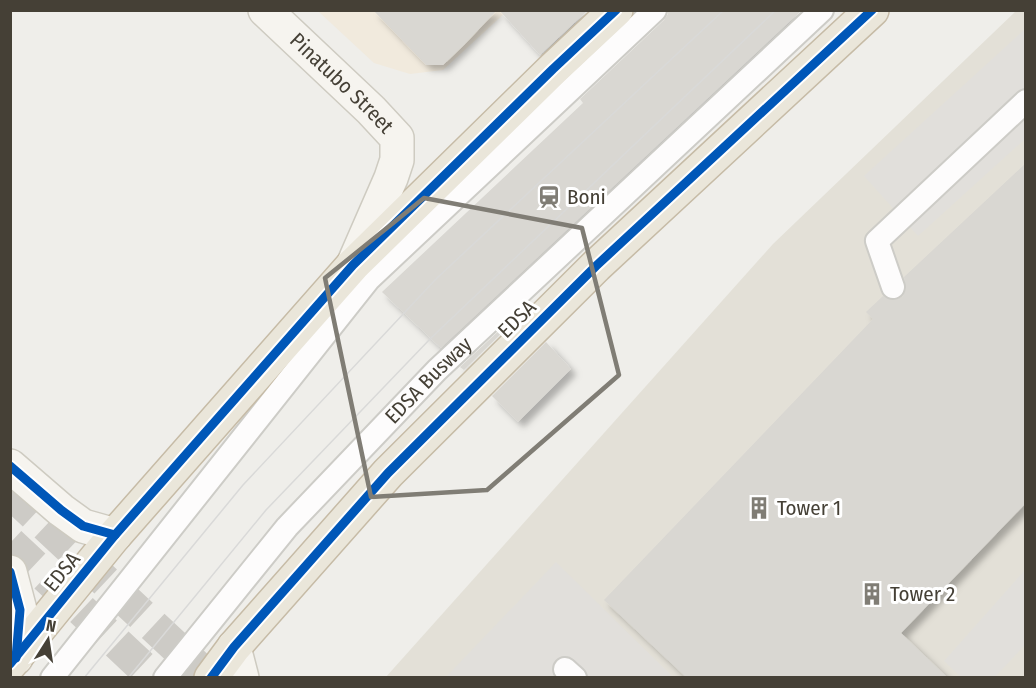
<svg xmlns="http://www.w3.org/2000/svg" width="1036" height="688" viewBox="0 0 1036 688" font-family="'Fira Sans Condensed',sans-serif">
<style>
.residential{fill:#e3e0d7}
.commercial{fill:#f1eadd}
.parking{fill:#e1dfdb}
.building{fill:#d9d7d2;filter:url(#shadow)}
.lines{fill:none;stroke-linecap:round;stroke-linejoin:round}
.secondary-tunnel{stroke:#cdcbc6;stroke-width:33;stroke-dasharray:33 16;stroke-linecap:butt}
.lane-casing{stroke:#cdccc7;stroke-width:26}
.secondary-casing{stroke:#cecbc1;stroke-width:36}
.highway-casing{stroke:#c6bba6;stroke-width:36}
.lane{stroke:#fdfcfc;stroke-width:22}
.secondary{stroke:#f6f4ef;stroke-width:33}
.highway{stroke:#eae6da;stroke-width:33}
.tram{stroke:#d9d9d8;stroke-width:1.5}
.cycleway-casing{stroke:#fff;stroke-width:13}
.cycleway{stroke:#0057b8;stroke-width:9}
.marked{fill:none;stroke:#807d75;stroke-width:4.5;stroke-linejoin:round}
.labels{text-anchor:middle;stroke-width:6;stroke-linejoin:round;paint-order:stroke}
.street-label{font-size:21px;fill:#454036;stroke:#fff}
.poi-label{font-size:21px;fill:#454036;stroke:#fff;text-anchor:start}
</style>
<defs>
<filter id="shadow"><feDropShadow dx="5.5" dy="5.5" stdDeviation="3" flood-color="#0004"/></filter>
</defs>
<rect width="100%" height="100%" fill="#efeeea"/>
<polygon class="residential" points="1016,11 1025,11 1025,677 385,678 773,244"/>
<polygon class="commercial" points="318,11 507,11 443,70 410,74 374,63"/>
<g class="parking">
<polygon points="1025,29 1025,139 918,236 864,176"/>
<polygon points="556,562 673,677 445,678"/>
<polygon points="1025,570 1025,645 995,677 961,677 944,661"/>
</g>
<g class="building">
<polygon points="373,10 497,10 464,45 443,65 426,65"/>
<polygon points="499,10 588,10 540,55"/>
<polygon points="668,10 802,10 441,348 382,292 583,103 580,99 664,20 668,14"/>
<polygon points="1026,163 1026,503 901,633 948,678 687,678 604,600 873,319 866,312 883,296 891,300 898,299 903,296 906,289 904,277"/>
<polygon points="519,312 521,314 464,370 460,367"/>
<polygon points="546,342 571,369 518,422 492,396"/>
</g>
<g class="lines">
<g class="secondary-tunnel">
<polyline points="10,492 209,678"/>
<polyline points="10,543 154,678"/>
</g>
<g class="lane-casing">
<g id="lane">
<polyline points="893,287 877,241 1026,101"/>
<polyline points="565,669 575,678"/>
<polyline points="52,678 369,279 655,10"/>
<path id="s1" d="M165,678l122,-151 150,-157 385,-360"/>
</g>
</g>
<g class="secondary-casing">
<g id="secondary">
<path id="s2" d="M265,10l106,100 26,28v22l-6,18 -38,87"/>
<polyline points="10,466 61,510 83,526 115,535"/>
<polyline points="10,572 20,610 16,658"/>
<polyline points="234,647 242,678"/>
</g>
</g>
<g class="highway-casing">
<g id="highway">
<polyline points="10,664 115,535 353,265 553,69 616,10"/>
<polyline points="211,678 234,647 388,473 596,266 872,10"/>
</g>
</g>
<use href="#lane" class="lane"/>
<use href="#secondary" class="secondary"/>
<use href="#highway" class="highway"/>
<g class="tram">
<polyline points="84,678 243,485 436,279 724,10"/>
<polyline points="128,678 266,510 431,338 776,10"/>
</g>
<g class="cycleway-casing">
<g id="cycleway">
<polyline points="10,466 61,510 83,526 115,535"/>
<polyline points="10,572 20,610 16,658"/>
<polyline points="10,664 115,535 353,265 553,69 616,10"/>
<polyline points="211,678 234,647 388,473 596,266 872,10"/>
</g>
</g>
<use href="#cycleway" class="cycleway"/>
</g>
<path class="marked" d="M424,198l158,30 37,147 -132,115 -116,7 -46,-219z"/>
<defs>
<g id="station-bare" transform="scale(1.8)"><path d="M-3-6H3Q5-6 5-4V2Q5 4 3 4L4.5 6H3L1.5 4h-3L-3 6H-4.5L-3 4Q-5 4-5 2V-4Q-5-6-3-6ZM-3.5-4v3h7v-3ZM-3.5 1v1.5H-2V1ZM2 1v1.5H3.5V1Z" fill="#807d75" stroke="#fff" stroke-width="2.5" paint-order="stroke"/></g>
<g id="building-bare" transform="scale(1.8)"><path d="M-4-6H4V6H1V3H-1V6H-4ZM-2.5-4.3h1.7v1.8h-1.7ZM.8-4.3h1.7v1.8H.8ZM-2.5-1h1.7V.8h-1.7ZM.8-1h1.7V.8H.8Z" fill="#807d75" stroke="#fff" stroke-width="2.5" paint-order="stroke"/></g>
</defs>
<g fill-rule="evenodd">
<use href="#station-bare" x="549" y="197"/>
<use href="#building-bare" x="759" y="508"/>
<use href="#building-bare" x="872" y="594"/>
</g>
<g class="labels">
<g class="street-label">
<text dy="7" stroke="none"><textPath href="#s2" startOffset="106">Pinatubo Street</textPath></text>
<text transform="translate(517 319) rotate(-45)" y="7">EDSA</text>
<text dy="7" stroke="none"><textPath href="#s1" startOffset="398">EDSA Busway</textPath></text>
<text transform="translate(62 572) rotate(-51)" y="7">EDSA</text>
</g>
<g class="poi-label">
<text x="567" y="204">Boni</text>
<text x="777" y="515">Tower 1</text>
<text x="890" y="601">Tower 2</text>
</g>
</g>
<rect width="1036" height="688" fill="none" stroke="#454036" stroke-width="24"/>
<g transform="translate(48 640) rotate(12)" stroke="#ffffff" stroke-width="4.5" paint-order="stroke">
<path d="M0-4.5L10 22L0 15L-10 22Z" fill="#454036"/>
<text y="-9" font-size="16" font-weight="bold" text-anchor="middle" fill="#454036">N</text>
</g>
</svg>
